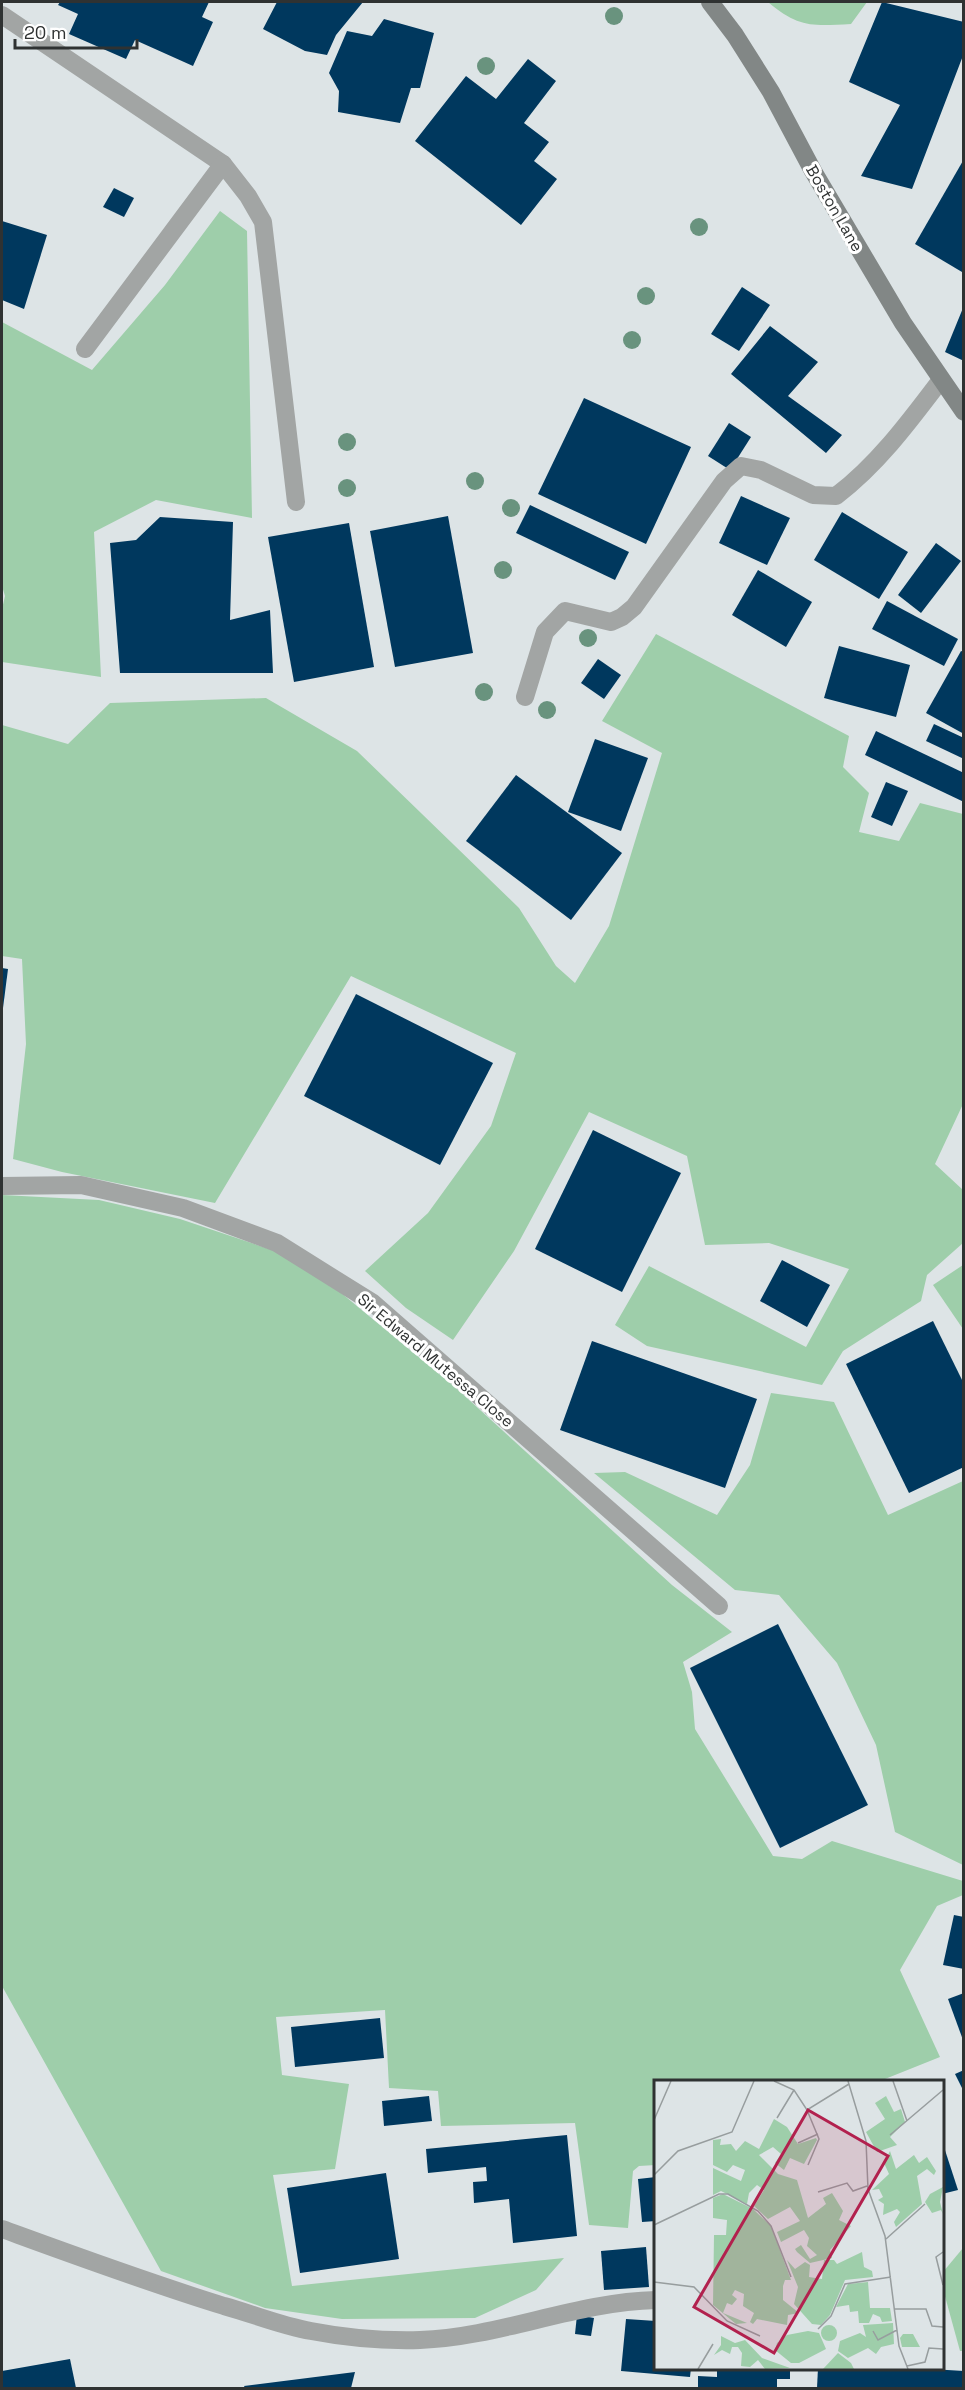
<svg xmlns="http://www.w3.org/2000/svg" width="965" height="2390" viewBox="0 0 965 2390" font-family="'Space Grotesk',sans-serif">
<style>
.green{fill:#9eceaa}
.building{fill:#00385e}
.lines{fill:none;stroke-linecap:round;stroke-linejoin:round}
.street{stroke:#a2a5a4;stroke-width:18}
.secondary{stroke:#828786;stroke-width:18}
.tree{fill:#69937e}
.labels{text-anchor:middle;stroke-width:6;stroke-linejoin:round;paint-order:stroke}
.street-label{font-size:16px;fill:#2f3232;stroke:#fff}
.inset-road{fill:none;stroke:#979d9e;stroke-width:1.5}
.view{fill:#b2214e;fill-opacity:0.15;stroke:#b2214e;stroke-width:3}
.inset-edge{fill:none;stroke:#2f3232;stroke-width:3}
</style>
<rect width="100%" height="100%" fill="#dde4e6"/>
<g class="green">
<path d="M768,2h99l-16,22c-39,2 -52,4 -83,-22z"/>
<polygon points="220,211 247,231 252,518 156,500 94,532 101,677 2,662 2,609 5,596 2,586 2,322 92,370 165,285"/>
<polygon points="656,634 849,736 843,767 869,793 859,832 899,841 920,803 963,814 963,1104 935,1164 963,1190 963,1243 927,1275 921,1301 843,1351 822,1385 647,1346 615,1325 649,1266 806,1347 849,1269 769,1243 705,1245 687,1156 589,1112 514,1251 453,1340 406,1308 365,1271 428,1213 491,1126 516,1053 351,976 215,1203 62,1172 13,1159 26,1044 22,959 2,956 2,725 68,744 110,703 266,698 357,751 519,908 556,966 575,983 609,926 662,753 602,721"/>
<polygon points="2,1195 99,1200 180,1219 275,1251 340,1292 456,1388 672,1585 732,1632 683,1662 692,1692 695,1729 773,1856 802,1859 832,1841 963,1881 963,1895 937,1906 900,1970 940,2057 880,2081 656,2081 656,2165 639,2166 633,2171 628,2228 589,2225 575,2123 441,2126 438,2091 389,2088 385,2010 276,2017 282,2075 349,2084 335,2169 273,2175 292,2286 564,2258 536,2290 475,2318 342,2319 265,2308 161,2271 2,1986"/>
<polygon points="963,1265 963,1329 933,1285"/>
<polygon points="771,1393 834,1402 888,1515 963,1481 963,1865 895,1832 876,1745 837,1663 779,1595 735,1590 594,1473 625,1472 717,1515 750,1465"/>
<polygon points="963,2248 963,2351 960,2351 943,2289 943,2272"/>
</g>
<g class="building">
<polygon points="60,2 209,2 202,17 213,22 193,66 135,40 126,59 69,34 78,14 58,5"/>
<polygon points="277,2 363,2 336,35 327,55 305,51 263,29"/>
<polygon points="882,2 964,22 964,53 912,189 861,176 900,105 849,82"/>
<polygon points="384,19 434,33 420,88 411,88 400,123 338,112 339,91 329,73 347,31 372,36"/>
<polygon points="528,59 556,81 524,123 549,142 534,161 557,179 521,225 415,141 466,76 496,99"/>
<polygon points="964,159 964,269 962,272 915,244"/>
<polygon points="114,188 134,198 124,217 103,207"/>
<polygon points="2,221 47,235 24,309 2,300"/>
<polygon points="742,287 770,305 739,351 711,334"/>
<polygon points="963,308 964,308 964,361 945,352"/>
<polygon points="770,326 818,362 788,396 842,435 826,453 731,374"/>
<polygon points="584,398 691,447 646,544 538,494"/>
<polygon points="729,423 751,437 730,470 708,456"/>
<polygon points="741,496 790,518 767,565 719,543"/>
<polygon points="530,505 629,552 615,580 516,533"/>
<polygon points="842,512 908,552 879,599 814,560"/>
<polygon points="448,516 473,653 395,667 370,531"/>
<polygon points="160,517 233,522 230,620 270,610 273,673 120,673 110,543 136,540"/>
<polygon points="349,523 374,667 294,682 268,537"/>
<polygon points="936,543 961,561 921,613 898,595"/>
<polygon points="758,570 812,602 786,647 732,615"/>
<polygon points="887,601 958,639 944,666 872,629"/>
<polygon points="839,646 910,665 896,717 824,698"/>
<polygon points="961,651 964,652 964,734 926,713"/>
<polygon points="598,659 621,675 604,699 581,683"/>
<polygon points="934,724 964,738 964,759 926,741"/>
<polygon points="876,731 964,773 964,802 865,755"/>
<polygon points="595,739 648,758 621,831 568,812"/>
<polygon points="516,775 622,853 571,920 466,841"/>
<polygon points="886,782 908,791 892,826 871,817"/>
<polygon points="2,968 8,969 3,1008 2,1008"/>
<polygon points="356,994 493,1063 440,1165 304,1096"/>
<polygon points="593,1130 681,1173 622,1292 535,1249"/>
<polygon points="782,1260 830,1285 807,1327 760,1301"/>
<polygon points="933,1321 964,1384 964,1467 909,1493 846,1364"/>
<polygon points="592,1341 757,1399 725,1488 560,1430"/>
<polygon points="778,1624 868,1805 780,1848 690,1668"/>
<polygon points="954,1915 964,1917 964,1969 943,1965"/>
<polygon points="964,1993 964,2040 963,2040 948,1999"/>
<polygon points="380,2018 384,2058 295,2067 291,2027"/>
<polygon points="964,2070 964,2092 955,2074"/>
<polygon points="429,2096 432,2121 384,2126 382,2101"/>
<polygon points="567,2135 577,2236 513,2243 509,2199 474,2203 473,2182 487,2181 486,2167 428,2173 426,2149"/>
<polygon points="942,2141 958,2190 942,2194"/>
<polygon points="386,2173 399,2259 300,2273 287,2188"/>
<polygon points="656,2177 656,2221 642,2222 638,2179"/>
<polygon points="646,2247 649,2287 604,2290 601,2251"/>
<polygon points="577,2315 594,2318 591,2336 575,2334"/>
<polygon points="626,2319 656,2321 656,2368 691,2368 690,2377 621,2371"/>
<polygon points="70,2359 76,2388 2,2388 2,2371"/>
<polygon points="717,2368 790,2368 790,2379 777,2379 777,2388 698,2388 698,2376 717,2377"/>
<polygon points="818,2368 914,2368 964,2371 964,2388 817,2388"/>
<polygon points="355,2372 351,2388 245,2388 244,2386"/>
</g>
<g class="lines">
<g class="street">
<polyline points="2,15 223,164 248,196 263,222 296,502"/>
<polyline points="85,349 223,164"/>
<path d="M525,697l20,-65 20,-21 46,11 11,-5 12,-10 90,-126 17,-15 20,4 52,25 23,1c41,-31 73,-74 104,-115"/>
<polyline points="2,1186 81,1185 183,1208 277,1243 373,1303 719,1606"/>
<path d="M2,2229c74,27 147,54 222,77 29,8 58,20 87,25 36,7 72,10 109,9 80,-3 155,-38 236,-40"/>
</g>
<polyline class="secondary" points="710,2 735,35 771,92 813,171 903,323 964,412"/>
</g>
<g class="tree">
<circle cx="614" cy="16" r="9"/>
<circle cx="486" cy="66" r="9"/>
<circle cx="699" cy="227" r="9"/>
<circle cx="646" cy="296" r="9"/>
<circle cx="632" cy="340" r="9"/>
<circle cx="347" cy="442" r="9"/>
<circle cx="475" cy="481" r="9"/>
<circle cx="347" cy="488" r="9"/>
<circle cx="511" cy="508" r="9"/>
<circle cx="503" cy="570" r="9"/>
<circle cx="588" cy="638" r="9"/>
<circle cx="484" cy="692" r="9"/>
<circle cx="547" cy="710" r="9"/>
</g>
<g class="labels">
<g class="street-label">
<text transform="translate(835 208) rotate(60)" y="6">Boston Lane</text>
<text transform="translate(436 1360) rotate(40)" y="6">Sir Edward Mutessa Close</text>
</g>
</g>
<g transform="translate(654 2080)">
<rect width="290" height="290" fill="#dde4e6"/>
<path d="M232,16l8,16 7,-3 4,13 -15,15 7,8 -20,7 -11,-20 19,-13 -10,-16zM120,39l13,8 11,17 18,-6 1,2 -13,24 -14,-6 -6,12 -9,-7 6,-9 -8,-7 -14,8 19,19 19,6 11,38 18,-14 -3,-6 9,-5 11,18 -4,9 12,6 -21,24 2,8 -22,5 -13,-11 -2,-3 6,-4 9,14 7,-4 -10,-9 2,-8 -5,-8 -23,12 -4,-10 23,-11 -10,-14 -22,12 -14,-13 10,-16 -7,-5 -8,8 -2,11 -26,-13 -8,4v-27l28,13 4,-11 -12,-5 -6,7 -14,-7v-25l8,-1 -1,6 11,-1 5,7 9,-10 14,8zM236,71l6,18 18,-14 5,8 8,-6 9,14 -2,4 -7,-6 -10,7 5,28 -26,23 -2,-5 6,-10 -3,-3 -14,6 1,-11 -6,-4 5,-3 -4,-8 -7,1 17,-16 -5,-11zM289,107l-3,15 3,12 -2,-4 -9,3 -7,-11 5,-8zM69,114l30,15 18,17 20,54h-6l-2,6v14l16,13 -11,2 -1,10 -30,-6 -4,5 -3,-2 4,-9 -11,-7 1,-12 -9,-4 -3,5 5,4 -5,6 -5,-2 -4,10 24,10 -11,1 -23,-19 1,-70h12l1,-15 -14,-2v-20zM208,172l2,15 8,4 1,6 -28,3 -15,35 -9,10 -9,-1 -18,-20 4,-17 -11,-27 8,9 10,-7 5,3 -1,12 13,2 2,-19h10l3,4zM214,202l2,26h20l2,13 -10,1 -2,-5 -7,-3 -4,9h-10l-1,-12 -8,1 -1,-7 -13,2 12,-23zM239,243l1,21 -13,3 -5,7 -8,-6 -20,10 -10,-7 2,-10 20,-8 6,4 -3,-12zM167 253a8 8 0 1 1 16 0a8 8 0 1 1-16 0ZM154,251l11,2 7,16 -27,14h-8l-16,-13 2,-7 10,-8zM249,254h10l7,13h-18l-2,-9zM67,256l14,7 10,-3 17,18 28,10 -25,1 -7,-9 -8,7 -9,-1 1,-13 -4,-6h-6l-2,7 -8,-4 -8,5 7,-10zM184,273l13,10 3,6h-31z" fill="#9eceaa"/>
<path class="inset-road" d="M120,1l20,9 13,20 42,-26M194,1l18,60 2,48 17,47 14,110 9,23M239,1l14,40M153,30l12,29 -11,26M123,38l17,-28M0,40l17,-39M236,55l53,-45M144,63l20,-9M0,95l24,-24 54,-19 22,-51M164,112l29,-9 6,8 14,-5M0,145l65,-31h9l30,17 13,15 20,51M232,159l39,-35M289,172l-7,5 7,28M0,202l40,5 33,34 33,15M240,229h32l6,17 11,1M164,249l13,-13 14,-32 46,-7M219,251l5,9 19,-10M253,286l18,-4 4,-14 14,1M44,289l15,-25"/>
<path class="view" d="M154,30l80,46 -114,197 -80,-46z"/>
<rect width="290" height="290" class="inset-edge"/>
</g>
<rect width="965" height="2390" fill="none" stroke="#2f3232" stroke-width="6"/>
<path d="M15 39v9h122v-9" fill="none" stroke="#2f3232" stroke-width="3"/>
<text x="24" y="39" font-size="18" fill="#2f3232" stroke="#ffffff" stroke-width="4.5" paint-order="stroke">20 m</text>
</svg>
